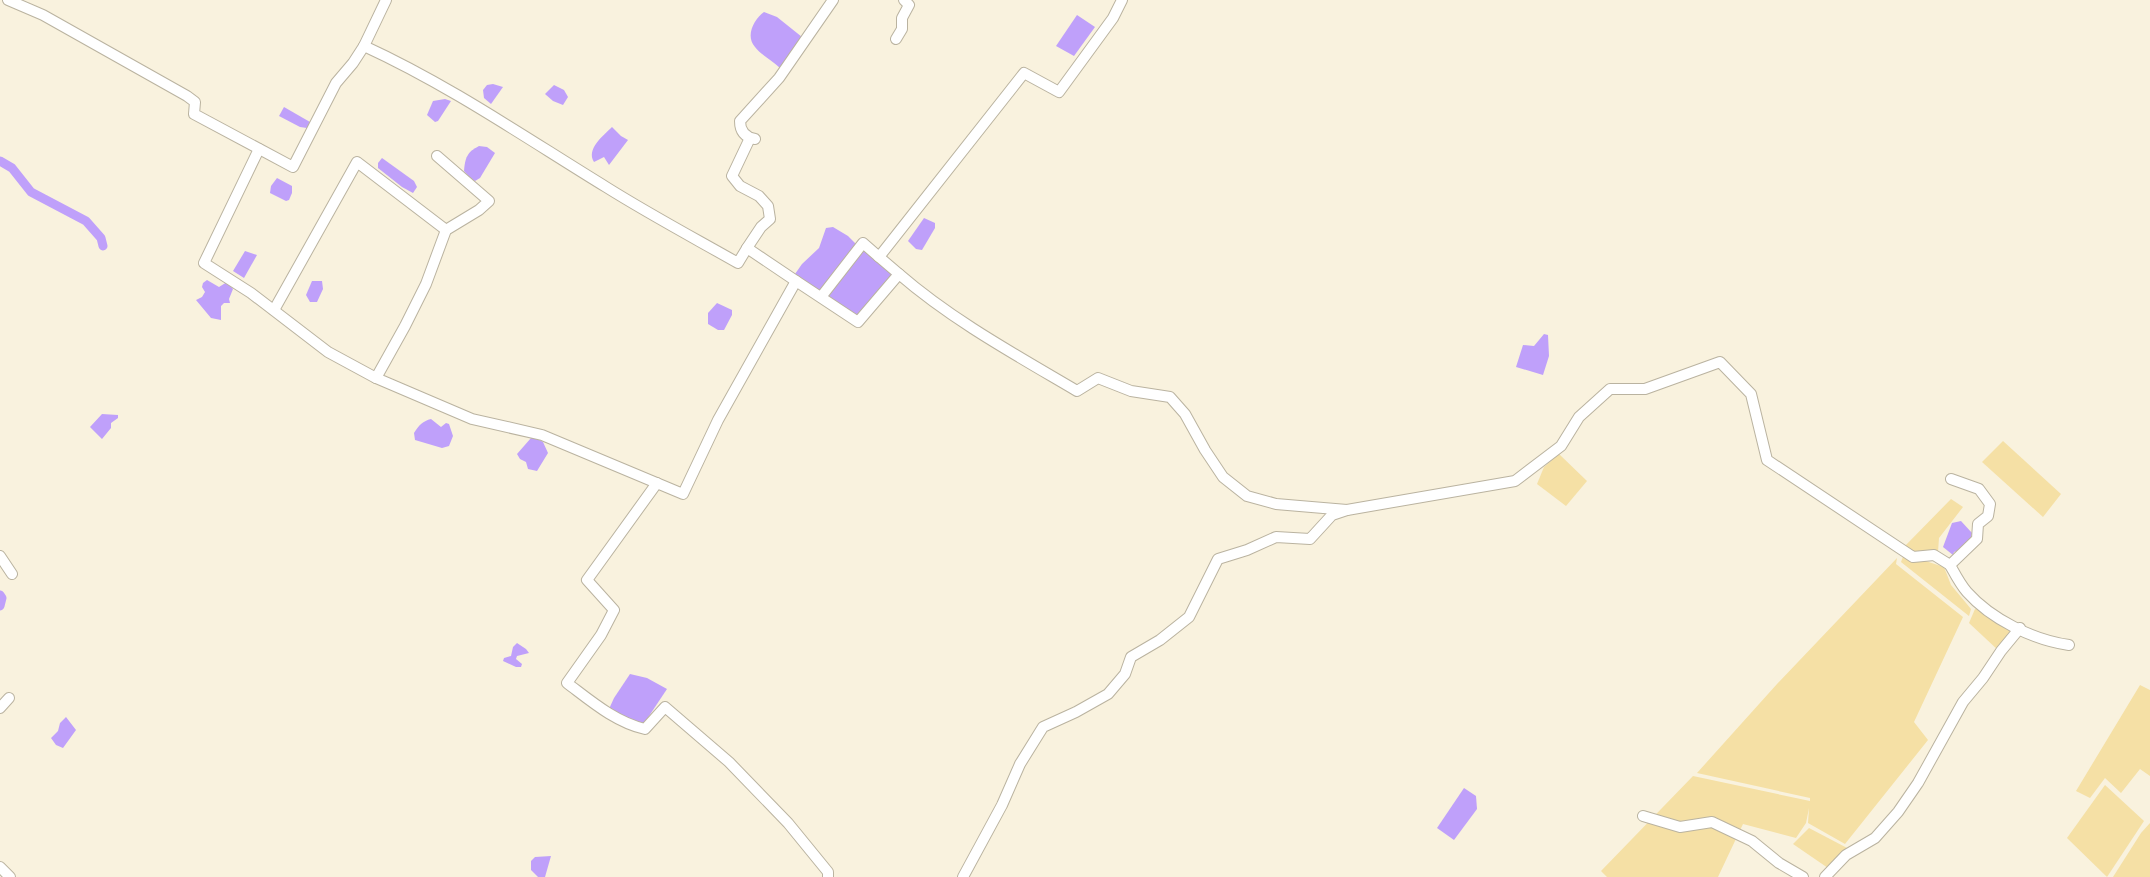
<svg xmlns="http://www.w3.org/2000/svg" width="2150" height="877" viewBox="0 0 2150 877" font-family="'Playfair Display',serif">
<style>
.green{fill:#f5e0a5}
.water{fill:#bfa0fa}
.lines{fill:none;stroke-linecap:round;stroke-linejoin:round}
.canal{stroke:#bfa0fa;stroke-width:9}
.minor-casing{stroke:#bab3a0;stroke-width:12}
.minor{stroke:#fff;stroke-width:10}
</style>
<rect width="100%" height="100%" fill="#f9f2de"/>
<g class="green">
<polygon points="2003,441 2061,494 2043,517 1982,462"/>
<polygon points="1559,454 1587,481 1566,506 1537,484 1544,467"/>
<polygon points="1951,499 1963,507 1939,538 1938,552 1916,552 1904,547"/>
<polygon points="1904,554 1944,567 1951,585 1971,609 1969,616 1901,562"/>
<polygon points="1897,558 1896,564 1963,617 1914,722 1928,740 1845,844 1808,823 1809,808 1806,823 1796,838 1743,824 1718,877 1607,877 1601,871 1693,776 1810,801 1810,798 1697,773 1777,684"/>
<polygon points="1975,609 1985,610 2016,629 1999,651 1969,623"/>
<polygon points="2140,685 2150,690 2150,776 2140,769 2121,793 2105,778 2090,798 2076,791"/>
<polygon points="2105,785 2144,821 2107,877 2067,838"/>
<polygon points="2150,823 2150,877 2113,877 2141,833"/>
<polygon points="1809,828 1849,849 1828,868 1793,844"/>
</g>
<g class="water">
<path d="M764,12l13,5 25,20 -22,31c-7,-7 -19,-13 -25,-21 -10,-11 -1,-28 9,-35z"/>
<polygon points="1077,15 1095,27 1074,56 1056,46"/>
<polygon points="493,84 503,87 491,104 484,98 483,90 487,85"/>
<polygon points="554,85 564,90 568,97 563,105 553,101 545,94"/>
<polygon points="445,99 451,101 438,121 435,122 427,115 433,101"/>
<polygon points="284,107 310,122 307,128 300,127 279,116"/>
<path d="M612,127l9,9 7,4 -19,25 -5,-8 -10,5c-8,-13 9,-26 18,-35z"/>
<path d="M479,146l8,1 8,6 -15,25 -5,3 -4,-2 -7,-8c1,-13 3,-19 15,-25z"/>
<polygon points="382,158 414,181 417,187 413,193 402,187 378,168 378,163"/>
<polygon points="277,178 292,186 292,193 289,200 286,201 270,193 271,186"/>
<polygon points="924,218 935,223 935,228 922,250 916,249 908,241"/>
<polygon points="833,227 848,236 857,245 821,293 795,274 802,264 819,248 826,228"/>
<polygon points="864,247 895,273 859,317 826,297"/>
<polygon points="245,251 257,255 244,278 233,271"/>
<polygon points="207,280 219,287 227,282 233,289 229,299 230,303 224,303 221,306 221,320 211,318 196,300 202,297 205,292 202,287 203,283"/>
<polygon points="312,281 322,281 323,289 317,302 310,302 306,295"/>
<polygon points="717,303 732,310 732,315 724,330 718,330 708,324 708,313"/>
<polygon points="1544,334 1548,335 1549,356 1543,375 1516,367 1523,345 1534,346"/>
<polygon points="102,414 118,415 118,418 111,423 111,428 102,439 90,427"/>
<path d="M431,419l10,8 5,-4 3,1 4,12 -4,10 -7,2 -27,-8 -1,-7c5,-8 9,-12 17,-14z"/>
<polygon points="534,437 543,442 548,453 537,471 528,469 526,462 520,459 517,454 531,438"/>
<path d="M1961,521l11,12c-1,9 -10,17 -18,19l-1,3 -10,-8 9,-24z"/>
<polygon points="517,643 526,649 529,653 517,656 516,659 522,664 521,667 516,667 503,661 504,658 511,656 513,647"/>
<polygon points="630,674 647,678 667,689 643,725 609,709 614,698"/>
<polygon points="66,717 76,730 63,748 56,745 51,738 58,731 60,723"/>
<polygon points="1464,788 1476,796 1477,809 1454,840 1437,828"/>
<polygon points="551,856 545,877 538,877 531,870 531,861 535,857"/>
</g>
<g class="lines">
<g class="canal">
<polyline points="0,161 12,168 31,192 86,221 101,238 103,246"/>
<polyline points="0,595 2,598 0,606"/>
</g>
<g class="minor-casing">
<g id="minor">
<path d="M8,0l35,15 144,81 8,6 -1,12 99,53 43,-84 17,-20 11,-17c85,39 162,92 242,141 43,27 88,51 132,76l9,-15"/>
<polyline points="896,39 902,29 902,18 909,5 904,0"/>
<polyline points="364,46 386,0"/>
<polyline points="750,138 732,176 740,186 759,196 768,206 770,219 761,227 747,248 796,281"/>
<path d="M755,139c-11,-2 -15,-9 -15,-18l39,-43 54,-78"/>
<polyline points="259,149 204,263 251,293 328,352 376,378"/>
<path d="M437,156l52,45 -10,9 -33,20 -20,54 -21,42 -29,52 96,41 70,16 141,59 35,-74 78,-139 62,41 41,-48c53,46 117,81 178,117l21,-13 33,13 39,6 15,17 20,36 18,27 24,19 29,8 71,6"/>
<polyline points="879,257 899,274"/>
<polyline points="821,297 863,243 879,257 1024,73 1059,92 1113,18 1122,0"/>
<polyline points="274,310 357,162 446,230"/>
<path d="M1951,479l28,10 11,15 -2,12 -10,8 -1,15 -27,26c5,9 10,19 17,27 24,27 66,48 102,53"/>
<path d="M657,483l-70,97 27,30 -13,25 -34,48c24,18 48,39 78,46l20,-22 64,55 59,61 40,49v5"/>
<polyline points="0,556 12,574"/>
<polyline points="0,708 9,698"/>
<polyline points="1643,816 1680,827 1712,822 1752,841 1779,863 1803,877"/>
<polyline points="0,867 10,877"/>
<polyline points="963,877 1002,805 1020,764 1043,727 1076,712 1108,694 1125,674 1131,657 1160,640 1189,617 1218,559 1247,550 1276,537 1310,539 1332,515 1347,510 1515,481 1561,446 1579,417 1610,389 1645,389 1720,362 1751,394 1767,460 1913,557 1934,555 1950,565"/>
<polyline points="1825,877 1846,855 1875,838 1898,812 1918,783 1963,702 1983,678 2001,651 2020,628"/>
</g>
</g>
<use href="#minor" class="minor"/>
</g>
</svg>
